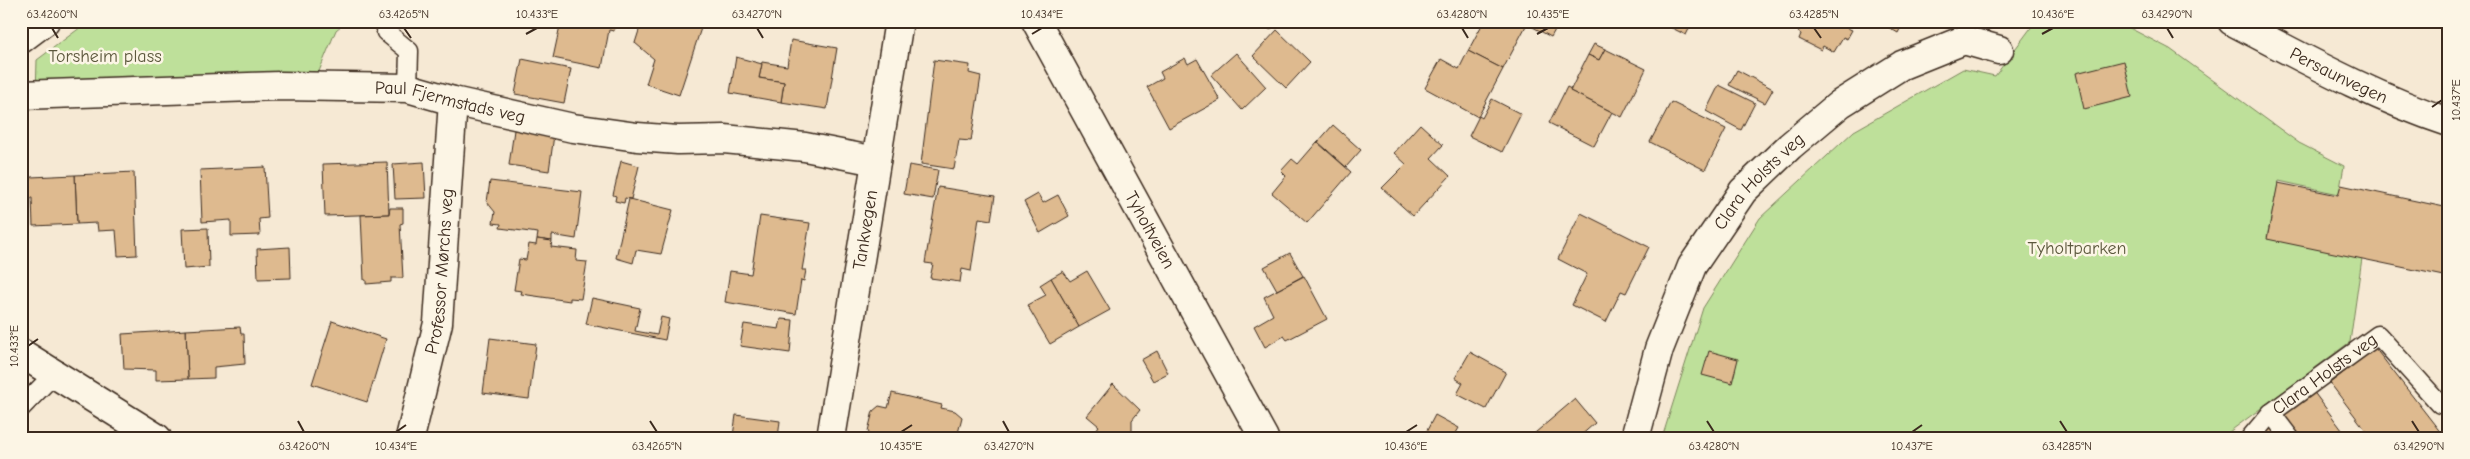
<svg xmlns="http://www.w3.org/2000/svg" width="2470" height="459" viewBox="0 0 2470 459" font-family="'Comic Neue',sans-serif">
<style>
.green{fill:#bee09a;stroke:#7c855c}
.building{fill:#deba8f;stroke:#3b2a1e}
.lines{fill:none;stroke-linecap:round;stroke-linejoin:round}
.lane-casing{stroke:#3b2a1e;stroke-width:21}
.street-casing{stroke:#3b2a1e;stroke-width:31}
.secondary-casing{stroke:#3b2a1e;stroke-width:31}
.lane{stroke:#fcf5e5;stroke-width:18}
.street{stroke:#fcf5e5;stroke-width:28}
.secondary{stroke:#fcf5e5;stroke-width:28}
.ticks{fill:none;stroke:#3b2a1e;stroke-width:2}
.labels{text-anchor:middle;stroke-width:5;stroke-linejoin:round;paint-order:stroke}
.park-label{font-size:18px;fill:#5c583d;stroke:#fcf5e5}
.street-label{font-size:18px;fill:#3b2a1e;stroke:#fcf5e5}
.neatline{fill:none;stroke:#3b2a1e;stroke-width:2}
.ticks-label{font-size:12px;text-anchor:middle;fill:#3b2a1e}
</style>
<rect width="100%" height="100%" fill="#f6e9d4"/>
<filter id="ink" filterUnits="userSpaceOnUse"><feTurbulence type="fractalNoise" baseFrequency=".02" numOctaves="2"/><feDisplacementMap in="SourceGraphic" scale="10" xChannelSelector="R" yChannelSelector="G"/><feConvolveMatrix kernelMatrix="1 2 1 2 8 2 1 2 1" color-interpolation-filters="sRGB"/></filter>
<g filter="url(#ink)">
<g class="green">
<polygon points="89,21 347,21 336,30 313,86 36,94 37,60"/>
<polygon points="2036,21 2116,21 2170,49 2299,143 2344,166 2339,194 2279,181 2267,237 2362,258 2350,342 2221,438 1662,438 1703,308 1760,218 1854,131 1963,69 1995,76"/>
</g>
<g class="building">
<polygon points="561,21 616,21 614,31 609,30 602,68 553,58"/>
<polygon points="642,21 703,22 679,95 646,84 654,59 635,43"/>
<polygon points="1261,21 1278,21 1270,30"/>
<polygon points="1484,21 1528,22 1503,69 1468,51"/>
<polygon points="1534,21 1560,21 1551,37 1531,26"/>
<polygon points="1658,21 1693,21 1686,35"/>
<polygon points="1804,21 1848,21 1845,27 1852,30 1847,39 1843,37 1834,52 1823,46 1821,50 1799,39 1801,34 1798,32"/>
<polygon points="1878,21 1904,21 1898,33"/>
<polygon points="1277,30 1310,62 1286,88 1253,56"/>
<polygon points="791,40 837,48 827,109 781,102 784,82 759,78 762,62 787,66"/>
<polygon points="1594,44 1605,49 1599,60 1588,55"/>
<polygon points="1605,49 1646,69 1622,117 1570,91 1588,55 1599,60"/>
<polygon points="1468,51 1503,69 1478,117 1425,88 1441,59 1459,69"/>
<polygon points="1236,53 1266,87 1242,110 1211,75"/>
<polygon points="736,57 762,64 759,78 784,82 781,102 730,93"/>
<polygon points="1185,58 1188,64 1197,59 1220,100 1169,128 1147,87 1163,78 1160,72"/>
<polygon points="522,59 571,69 564,103 515,94"/>
<polygon points="934,60 970,65 969,73 981,76 971,141 959,140 954,169 921,164"/>
<polygon points="2124,61 2132,97 2084,109 2076,73"/>
<polygon points="1737,70 1773,89 1765,103 1729,85"/>
<polygon points="1719,85 1755,103 1741,130 1706,111"/>
<polygon points="1567,87 1571,89 1570,91 1612,112 1594,146 1549,123"/>
<polygon points="1492,99 1521,114 1502,152 1469,136 1479,116 1482,118"/>
<polygon points="1671,102 1726,129 1705,170 1650,142"/>
<polygon points="1420,124 1443,145 1431,158 1450,176 1413,216 1382,188 1406,164 1394,153"/>
<polygon points="1333,125 1361,150 1346,167 1318,142"/>
<polygon points="514,130 554,135 549,171 509,165"/>
<polygon points="1317,142 1351,172 1307,223 1272,193 1286,176 1281,171 1292,159 1298,164"/>
<polygon points="621,161 639,166 631,199 625,198 624,203 615,201 616,196 613,195"/>
<polygon points="387,162 389,214 325,216 323,164"/>
<polygon points="424,162 426,198 395,199 393,164"/>
<polygon points="909,165 938,170 933,199 904,194"/>
<polygon points="265,167 268,218 259,219 260,235 231,236 231,220 202,222 200,170"/>
<polygon points="134,172 137,255 118,256 116,230 98,231 97,223 77,224 75,175"/>
<polygon points="75,175 77,224 33,226 32,198 21,198 21,180 31,180 31,177"/>
<polygon points="490,181 582,192 576,239 552,235 552,241 537,239 538,233 500,228 501,224 493,223 495,212 487,202"/>
<polygon points="2278,183 2338,195 2341,185 2449,208 2449,277 2267,239"/>
<polygon points="938,187 995,196 991,220 979,218 971,271 962,269 960,282 930,278 933,264 925,263"/>
<polygon points="1038,194 1043,203 1058,195 1069,216 1040,233 1024,202"/>
<polygon points="629,199 673,210 661,254 636,250 633,263 616,258"/>
<polygon points="390,208 403,208 403,223 400,224 403,278 391,278 391,282 366,284 366,280 364,280 361,215 389,214"/>
<polygon points="1581,213 1649,247 1626,293 1621,291 1606,322 1572,305 1587,274 1558,259"/>
<polygon points="760,216 810,223 802,270 806,270 804,281 801,280 796,314 725,302 730,271 751,274"/>
<polygon points="208,228 209,267 184,269 182,229"/>
<polygon points="537,239 552,241 551,247 577,250 576,261 587,262 581,299 570,298 570,301 521,294 522,291 514,290 519,259 526,260 529,244 536,245"/>
<polygon points="290,247 291,278 258,279 257,249"/>
<polygon points="1290,253 1303,276 1277,290 1264,267"/>
<polygon points="1063,271 1070,281 1087,271 1110,310 1079,327 1051,278"/>
<polygon points="1304,276 1327,319 1287,340 1284,336 1265,347 1254,326 1273,315 1264,297"/>
<polygon points="1051,278 1079,327 1050,344 1027,305 1046,295 1040,285"/>
<polygon points="592,298 640,308 635,331 657,335 661,317 669,319 665,340 586,324"/>
<polygon points="781,319 793,320 790,353 740,346 744,324 779,329"/>
<polygon points="332,321 386,339 367,402 312,384"/>
<polygon points="240,327 241,334 244,334 245,364 214,367 214,378 188,379 186,330"/>
<polygon points="186,330 188,379 156,380 156,370 124,369 122,334"/>
<polygon points="490,338 536,344 529,399 483,393"/>
<polygon points="2375,348 2445,438 2359,438 2367,432 2330,383"/>
<polygon points="1157,351 1168,373 1153,381 1141,360"/>
<polygon points="1709,351 1738,359 1732,383 1702,375"/>
<polygon points="1470,352 1506,372 1486,409 1457,394 1463,383 1455,378"/>
<polygon points="1113,384 1140,410 1132,420 1132,431 1127,438 1090,438 1099,426 1087,416"/>
<polygon points="2310,387 2348,438 2243,438"/>
<polygon points="892,393 942,405 941,408 955,411 962,417 957,437 871,438 868,431 873,411 879,406 888,408"/>
<polygon points="1575,399 1595,423 1578,438 1529,438"/>
<polygon points="736,415 780,421 778,438 712,438 713,433 733,436"/>
<polygon points="1435,415 1459,428 1453,438 1423,438"/>
</g>
<g class="lines">
<g class="lane-casing">
<g id="lane">
<polyline points="387,21 386,32 409,51 408,88"/>
<polyline points="21,408 55,373"/>
<polyline points="2271,413 2290,438"/>
<path id="s1" d="M2250,438l21,-25 107,-78 62,69 9,-6"/>
</g>
</g>
<g class="street-casing">
<g id="street">
<path id="s2" d="M21,95l259,-9 128,2 45,13 120,27 64,9 41,3 46,-1 81,8 71,14"/>
<polyline points="21,353 157,438"/>
<path id="s3" d="M410,438l28,-115 15,-222"/>
<path id="s4" d="M831,438l68,-417"/>
<path id="s5" d="M1635,438l24,-89 33,-83 51,-75 47,-45 50,-42 62,-39 62,-25 35,10"/>
</g>
</g>
<g class="secondary-casing">
<g id="secondary">
<path id="s6" d="M1036,21l228,417"/>
<path id="s7" d="M2232,21c71,37 141,76 217,101"/>
<polyline points="21,39 45,21"/>
</g>
</g>
<use href="#lane" class="lane"/>
<use href="#street" class="street"/>
<use href="#secondary" class="secondary"/>
</g>
</g>
<path class="ticks" d="M52,28l6,10M404,28l7,10M757,28l6,10M1462,28l6,10M1814,28l7,10M2167,28l6,10M526,34l11,-6M1032,34l10,-6M1537,34l11,-6M2042,34l11,-6M2432,107l10,-7M28,346l10,-7M298,421l6,11M650,421l7,11M1003,421l6,11M1707,421l7,11M2060,421l7,11M2412,421l7,11M396,432l10,-7M901,432l11,-7M1406,432l11,-7M1912,432l10,-7"/>
<g class="labels">
<g class="park-label">
<text x="105" y="62">Torsheim plass</text>
<text x="2077" y="254">Tyholtparken</text>
</g>
<g class="street-label">
<text dy="6" stroke="none"><textPath href="#s7" startOffset="120">Persaunvegen</textPath></text>
<text dy="6" stroke="none"><textPath href="#s2" startOffset="431">Paul Fjermstads veg</textPath></text>
<text dy="6" stroke="none"><textPath href="#s5" startOffset="290">Clara Holsts veg</textPath></text>
<text dy="6" stroke="none"><textPath href="#s4" startOffset="211">Tankvegen</textPath></text>
<text dy="6" stroke="none"><textPath href="#s6" startOffset="238">Tyholtveien</textPath></text>
<text dy="6" stroke="none"><textPath href="#s3" startOffset="170">Professor Mørchs veg</textPath></text>
<text dy="6" stroke="none"><textPath href="#s1" startOffset="99">Clara Holsts veg</textPath></text>
</g>
</g>
<rect width="2470" height="459" fill="none" stroke="#fcf5e5" stroke-width="55"/>
<rect x="28" y="28" width="2414" height="404" class="neatline"/>
<g class="ticks-label">
<text x="52" y="18">63.4260°N</text>
<text x="404" y="18">63.4265°N</text>
<text x="537" y="18">10.433°E</text>
<text x="757" y="18">63.4270°N</text>
<text x="1042" y="18">10.434°E</text>
<text x="1462" y="18">63.4280°N</text>
<text x="1548" y="18">10.435°E</text>
<text x="1814" y="18">63.4285°N</text>
<text x="2053" y="18">10.436°E</text>
<text x="2167" y="18">63.4290°N</text>
<text transform="translate(2456 100) rotate(-90)" y="4">10.437°E</text>
<text transform="translate(14 346) rotate(-90)" y="4">10.433°E</text>
<text x="304" y="450">63.4260°N</text>
<text x="396" y="450">10.434°E</text>
<text x="657" y="450">63.4265°N</text>
<text x="901" y="450">10.435°E</text>
<text x="1009" y="450">63.4270°N</text>
<text x="1406" y="450">10.436°E</text>
<text x="1714" y="450">63.4280°N</text>
<text x="1912" y="450">10.437°E</text>
<text x="2067" y="450">63.4285°N</text>
<text x="2419" y="450">63.4290°N</text>
</g>
</svg>
